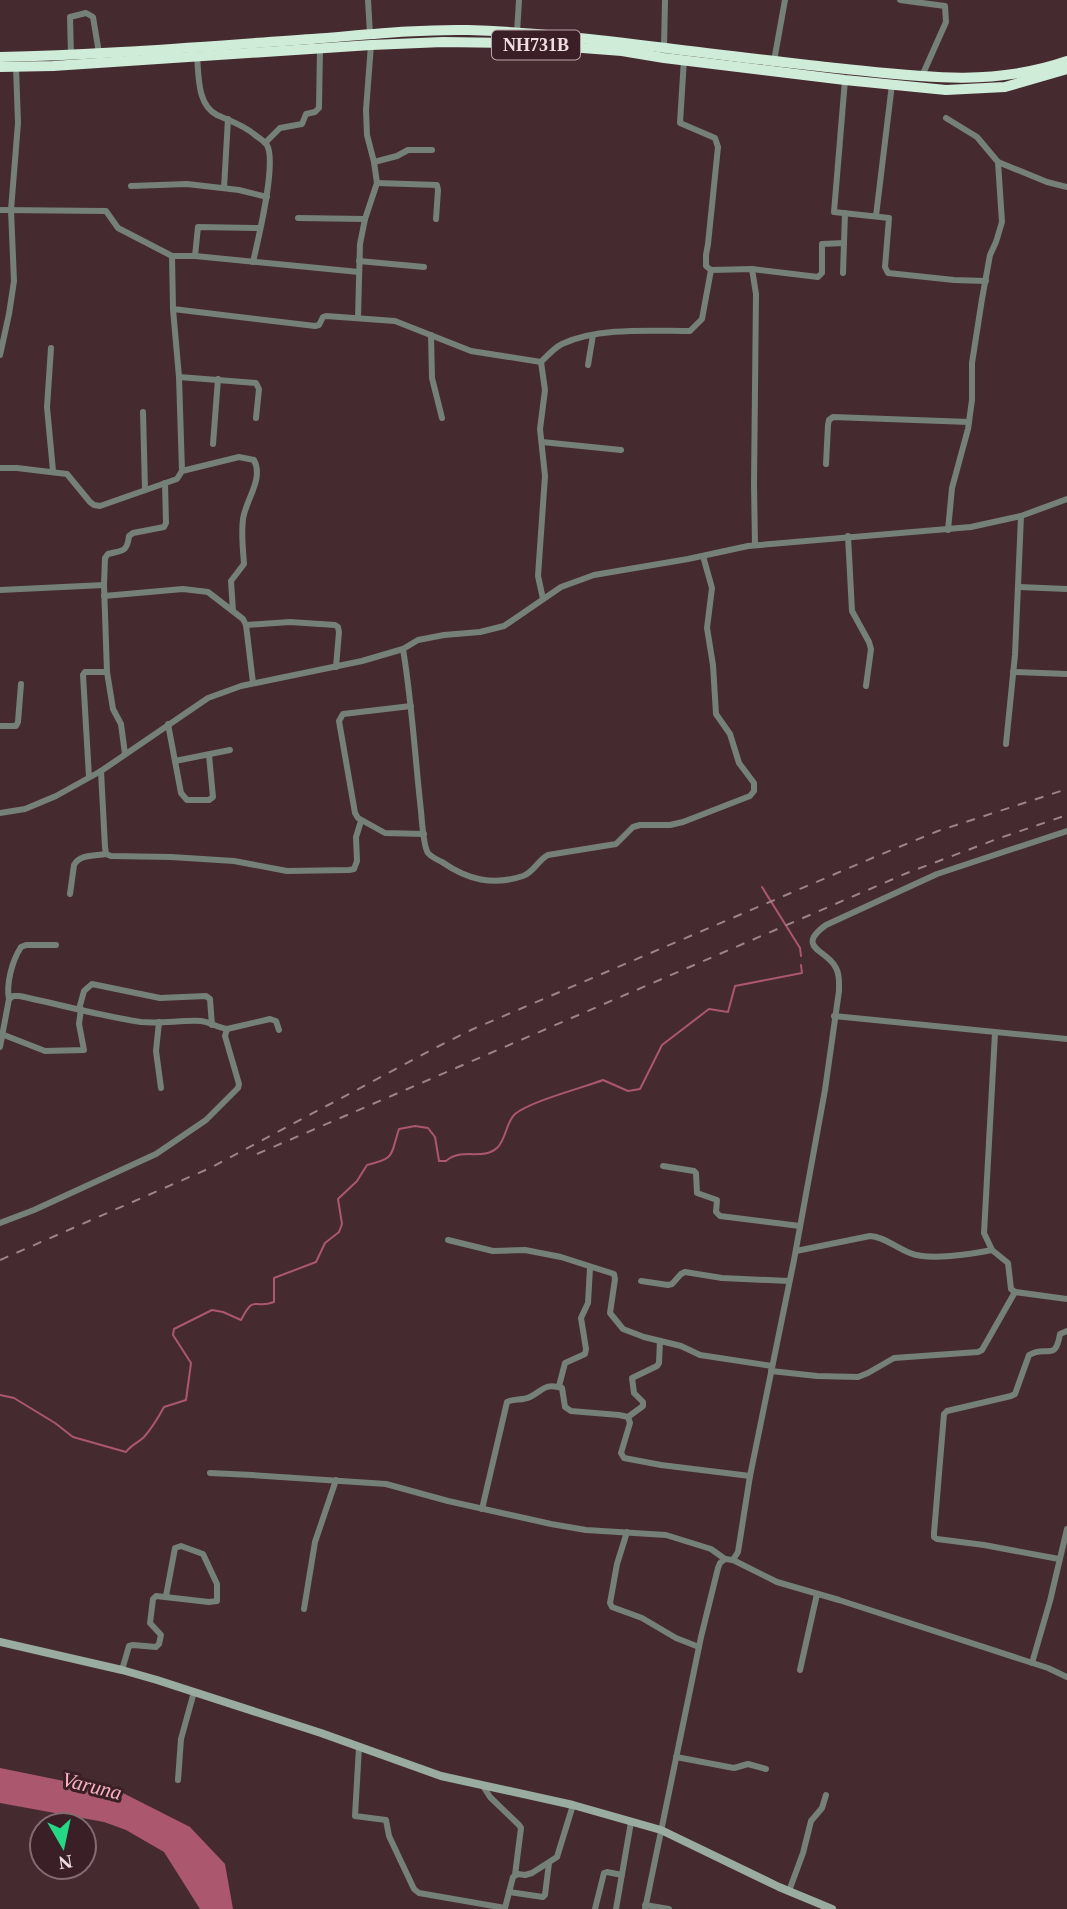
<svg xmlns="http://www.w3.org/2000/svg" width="1067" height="1909" viewBox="0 0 1067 1909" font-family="Georgia,serif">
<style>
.water{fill:#ab576d}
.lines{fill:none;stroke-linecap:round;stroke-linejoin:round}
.stream{stroke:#ab576d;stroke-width:2}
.street{stroke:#748078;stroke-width:6}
.secondary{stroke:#99ac9f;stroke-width:8}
.highway{stroke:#cfecd8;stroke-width:10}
.rail{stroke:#9b8589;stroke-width:2;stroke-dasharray:9 9;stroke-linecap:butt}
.labels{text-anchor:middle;stroke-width:6;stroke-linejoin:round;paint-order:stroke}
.shield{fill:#3a2026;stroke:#b9a4a8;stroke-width:2}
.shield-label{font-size:18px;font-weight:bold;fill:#efdde0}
.water-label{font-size:21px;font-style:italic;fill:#f9b2c1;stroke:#3a2026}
</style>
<rect width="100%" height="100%" fill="#452a30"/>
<polygon class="water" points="0,1768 123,1793 190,1827 225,1864 233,1909 200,1909 164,1852 126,1830 104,1822 0,1803"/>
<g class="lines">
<g class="stream">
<polyline points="762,887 800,948 801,956"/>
<path d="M0,1395l14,3 41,25 18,14 53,15c5,-7 12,-9 18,-15 8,-9 14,-19 20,-30l22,-7 5,-37 -18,-28 1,-6 38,-19 11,2 18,8c14,-27 12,-10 33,-18v-24l42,-16 9,-19 14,-11 3,-8 -4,-25 19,-18 10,-16c29,-7 23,-9 32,-36l16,-3 13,2 7,9 4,24h7c16,-14 36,0 51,-13 9,-8 9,-26 18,-34 16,-13 67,-26 88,-34l25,11 12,-2 22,-44 47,-36 19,3 7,-26 67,-13 -1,-8"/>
</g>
<g class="street">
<polyline points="368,0 370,34"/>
<polyline points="900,0 945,6 946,22 922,76"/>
<polyline points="517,33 519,0"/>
<polyline points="664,48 665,0"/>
<polyline points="71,55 70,17 86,13 93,17 99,53"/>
<path d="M197,57c2,19 0,48 20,58 13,6 27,10 38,20 4,3 9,6 12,10 10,18 -9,95 -14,117"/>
<polyline points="684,59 680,123 715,138 718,147 708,244 706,255 706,266 711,270 752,269 818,277 822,273 822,244 844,243"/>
<polyline points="774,61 785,0"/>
<polyline points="845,80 834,212 889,218 885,267 888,273 954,280 986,281"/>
<polyline points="946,118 977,137 998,162 1002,222 996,242 990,255 982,299 972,363 972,400 968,429 952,488 948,530"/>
<polyline points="265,143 280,128 302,124 306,114 315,112 319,108 320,49"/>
<polyline points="374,162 397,156 408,150 432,150"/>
<polyline points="998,162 1047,182 1067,187"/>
<polyline points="377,183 437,185 438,190 436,219"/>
<polyline points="131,186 187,184 239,190 267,197"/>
<polyline points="224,188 228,119"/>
<polyline points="0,210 106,211 118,228 172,256 173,309 315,326 319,325 323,317 326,316 395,321 471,351 541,362"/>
<polyline points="876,216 892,84"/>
<polyline points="298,218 365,219"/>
<polyline points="172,256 195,256 359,272"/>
<polyline points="195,256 198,227 260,228"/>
<polyline points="359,261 424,267"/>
<polyline points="752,269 756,294 754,484 755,545"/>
<polyline points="843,273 845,213"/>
<polyline points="358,318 360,244 365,219 377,183 374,162 367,135 366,110 371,45"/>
<polyline points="431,335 432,378 442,418"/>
<polyline points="51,348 47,407 53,471"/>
<polyline points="0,355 9,314 14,281 11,210 18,123 16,67"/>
<polyline points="588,365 593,335"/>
<polyline points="179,377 256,383 259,389 256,418"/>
<polyline points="143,412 145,490"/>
<polyline points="542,442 621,450"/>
<polyline points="213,444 218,379"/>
<polyline points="826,464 828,425 829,420 833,417 969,422"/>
<polyline points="0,468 17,468 67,474 90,502 94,505 100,506 177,479 182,471 179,377 173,309"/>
<path d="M182,471l57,-14 15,3c10,19 -8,39 -11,59 -2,15 0,30 1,45l-13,17 2,30"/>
<polyline points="848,536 852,611 869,642 871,649 866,686"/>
<polyline points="1019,587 1067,589"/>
<polyline points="0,590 104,585"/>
<polyline points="104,596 183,589 208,592 243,619 246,625 253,683"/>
<path d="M543,599l-5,-23 7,-100 -5,-47 5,-39 -4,-28c6,-6 13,-14 21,-18 36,-17 89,-13 128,-13l12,-12 9,-49"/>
<polyline points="246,625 290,622 335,625 338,627 339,632 336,667"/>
<path d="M403,649c9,54 12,108 18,162 1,9 2,35 7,42 3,4 10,7 14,9 26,18 51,24 81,14 11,-4 15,-16 25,-21l68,-11 17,-17 7,-2h30l13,-3 67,-26 4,-5v-8l-15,-20 -9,-29 -14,-20 -3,-49 -6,-37 5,-40 -9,-32"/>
<polyline points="1013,672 1067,674"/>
<polyline points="411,706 343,714 339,721 355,813 358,818 385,833 424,834"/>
<polyline points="168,724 181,793 187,800 209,800 213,797 209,755"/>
<polyline points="0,726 16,726 18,722 21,684"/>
<polyline points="1006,744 1015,655 1021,516"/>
<path d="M125,754l-4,-30 -8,-15 -6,-37 -3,-87 1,-27 3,-4c14,-4 19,-1 21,-18l4,-3 31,-6 2,-4 -1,-40"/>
<polyline points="175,761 230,750"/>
<polyline points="101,771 105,847 106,854 111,856 171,857 234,861 287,871 349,870 354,869 357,861 356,837 361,821"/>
<polyline points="89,777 83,675 85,672 107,672"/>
<polyline points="0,813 25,809 56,796 101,771 208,698 241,686 362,661 403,649 418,640 444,635 480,632 504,626 561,587 594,575 688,559 748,546 971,527 1021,516 1067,499"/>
<path d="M70,894l4,-29c6,-11 21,-9 32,-11"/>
<path d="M9,999c-3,-15 3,-38 12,-52l5,-2h30"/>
<polyline points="79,1009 84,991 92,984 160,998 206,996 210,999 212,1025"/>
<polyline points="834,1016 1067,1039"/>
<polyline points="159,1022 156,1051 161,1088"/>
<polyline points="995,1033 984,1233 992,1250 1008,1263 1011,1289 1015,1292 1067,1299"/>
<polyline points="4,1035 45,1051 84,1050 79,1024 81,1009"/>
<path d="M0,1047l9,-48 4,-3h6c40,8 81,20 122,26 20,2 40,-2 60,-1 9,1 15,6 26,8"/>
<polyline points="663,1166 694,1171 696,1173 697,1193 717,1200 716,1212 720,1216 800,1226"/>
<polyline points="0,1223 34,1210 156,1154 206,1120 238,1088 239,1084 225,1036 227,1029 270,1019 276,1021 279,1030"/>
<polyline points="448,1240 493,1251 525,1250 561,1257 611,1273 614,1274 615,1279 610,1313 623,1329 644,1337 681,1346 700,1355 772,1366"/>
<path d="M796,1251l74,-15c15,1 26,12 40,17 18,8 62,1 82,-3"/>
<polyline points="641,1281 668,1285 672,1284 681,1274 685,1272 722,1278 789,1281"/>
<polyline points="771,1371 817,1376 858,1377 868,1373 894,1358 978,1352 982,1350 1015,1292"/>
<polyline points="559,1386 565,1363 585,1354 586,1349 581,1318 588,1303 590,1268"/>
<polyline points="628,1417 643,1406 643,1402 634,1393 632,1378 657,1366 659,1363 660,1341"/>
<polyline points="210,1473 252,1475 386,1484 448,1501 551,1524 586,1530 666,1535 711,1549 725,1559"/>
<path d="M482,1509l25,-107c7,-4 15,-1 23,-5 14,-7 14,-14 32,-9l3,19 6,4 48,4 9,2 2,6 -9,30 3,5 37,7 89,11"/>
<polyline points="627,1532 617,1564 610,1603 612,1607 642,1618 676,1638 699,1647"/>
<path d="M1059,1559l-75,-14 -47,-6 -3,-2v-4l10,-119 3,-3 64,-15 4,-2 14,-39c18,-11 26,8 31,-21l7,-3"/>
<polyline points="733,1560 777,1582 839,1600 1048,1668 1067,1677"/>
<polyline points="304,1609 315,1542 336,1480"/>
<polyline points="1032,1663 1050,1601 1067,1529"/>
<polyline points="122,1670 129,1646 133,1645 156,1647 159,1644 161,1635 150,1623 153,1599 156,1596 209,1602 217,1601 217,1584 203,1554 181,1546 175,1548 166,1596"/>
<polyline points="800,1670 817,1594"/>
<polyline points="359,1747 355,1816 386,1820 389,1836 414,1889 419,1893 505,1908 513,1877 518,1874 525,1875 532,1873 557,1857 573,1805"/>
<polyline points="676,1757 734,1768 748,1764 766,1769"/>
<polyline points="178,1780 181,1739 194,1692"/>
<polyline points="483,1786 490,1797 519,1825 521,1828 515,1875"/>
<polyline points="789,1891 803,1853 811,1821 822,1808 826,1795"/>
<polyline points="509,1892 543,1897 545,1895 549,1863"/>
<polyline points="645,1905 669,1909"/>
<polyline points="595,1909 604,1873 607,1872 622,1875"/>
<polyline points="616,1909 631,1822"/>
<path d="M645,1909l56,-272 17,-69 2,-5 5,-4 8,1 5,-8 12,-76 44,-216 31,-170 14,-99c0,-7 1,-16 -3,-23 -8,-18 -42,-20 -10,-43l111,-51 130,-43"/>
</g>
<polyline class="secondary" points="0,1642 122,1670 157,1680 321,1733 441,1776 573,1805 661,1830 779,1887 832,1909"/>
<g class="highway">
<path d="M0,57c104,-2 208,-11 312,-18 52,-4 104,-10 156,-9 66,2 133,10 198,18 54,7 108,13 161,19 83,8 159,22 240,-6"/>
<polyline points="0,67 53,66 371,45 443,42 517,43 622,51 664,58 845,80 946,90 1005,87 1067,69"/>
</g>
<g class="rail">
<polyline points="257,1154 907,873 997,839 1067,815"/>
<polyline points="0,1260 210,1168 437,1047 471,1030 877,856 938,831 1067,789"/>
</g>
</g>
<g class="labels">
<rect class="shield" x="492" y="30.5" width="88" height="29" rx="5"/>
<g class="shield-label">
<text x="536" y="51">NH731B</text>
</g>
<g class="water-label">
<text transform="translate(92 1786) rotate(14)" y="7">Varuna</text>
</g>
</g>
<g transform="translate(63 1846) rotate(171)"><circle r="33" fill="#3a2026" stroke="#826c70" stroke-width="2"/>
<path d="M0-5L12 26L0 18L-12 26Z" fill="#25d886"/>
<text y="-10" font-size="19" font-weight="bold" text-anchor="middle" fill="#efdde0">N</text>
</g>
</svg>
